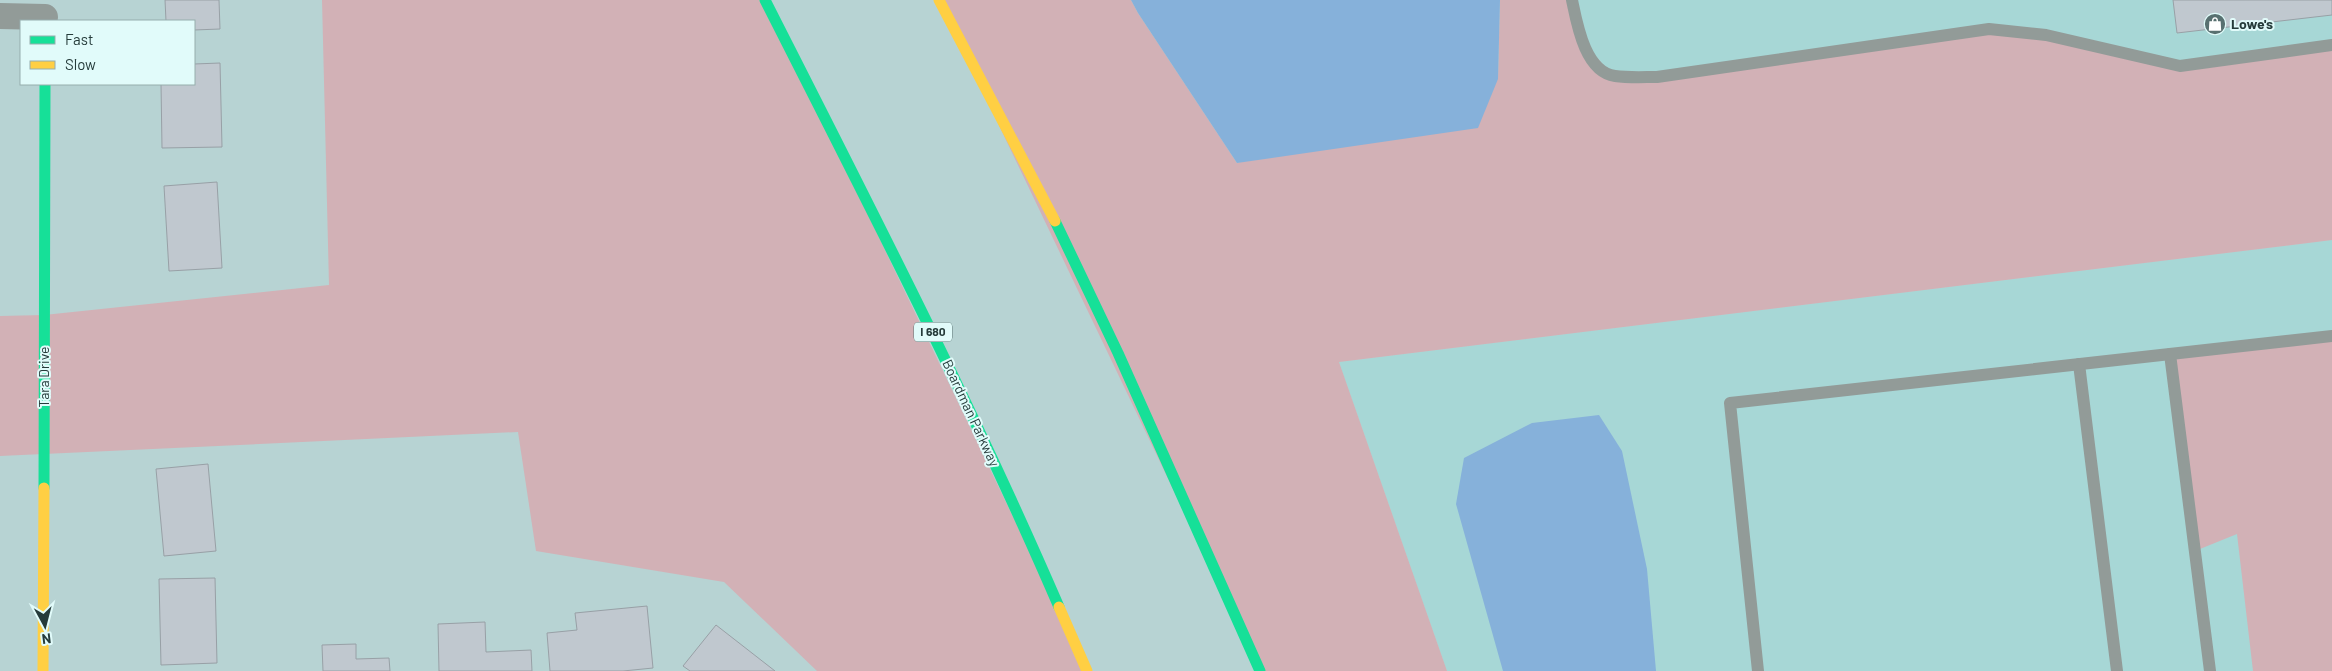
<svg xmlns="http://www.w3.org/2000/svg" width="2332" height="671" viewBox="0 0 2332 671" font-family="Barlow,sans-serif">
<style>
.built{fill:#a7d7d6}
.green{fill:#d2b1b6}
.water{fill:#86b1da}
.building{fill:#c0c8cf;stroke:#98a0a6}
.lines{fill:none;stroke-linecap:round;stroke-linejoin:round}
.lane{stroke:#929b98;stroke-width:12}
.street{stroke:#929b98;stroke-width:26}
.fast{stroke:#16e098;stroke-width:11}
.slow{stroke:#ffcf43;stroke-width:11}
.labels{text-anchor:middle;stroke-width:4;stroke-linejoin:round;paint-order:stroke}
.shield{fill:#e1fbfa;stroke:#5d7574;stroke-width:1}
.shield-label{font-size:12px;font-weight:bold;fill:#253b3a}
.poi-label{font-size:14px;font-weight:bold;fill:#253b3a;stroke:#e1fbfa;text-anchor:start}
.street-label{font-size:14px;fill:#253b3a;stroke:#e1fbfa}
</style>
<rect width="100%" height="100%" fill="#b7d3d3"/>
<g class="built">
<polygon points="1572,0 2332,0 2332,45 2180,66 1658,77 1613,76 1595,65"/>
<polygon points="2332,240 2332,671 1447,671 1339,362"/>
</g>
<g class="green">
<polygon points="322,0 765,0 1087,671 817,671 724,582 536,551 518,432 0,456 0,316 44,315 329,285"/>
<polygon points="939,0 1131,0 1138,13 1237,163 1498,79 1500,0 1572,0 1579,37 1613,76 1658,77 1989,29 2180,66 2332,45 2332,240 1339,362 1447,671 1260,671"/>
<polygon points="2332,336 2332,671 2253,671 2237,534 2195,551 2170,354"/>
</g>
<g class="water">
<polygon points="1131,0 1500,0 1498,79 1478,128 1237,163 1138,13"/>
<polygon points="1599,415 1622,451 1647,569 1656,671 1503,671 1456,504 1464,458 1532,423"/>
</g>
<g class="building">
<polygon points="165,0 219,0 220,29 194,30 194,21 166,21"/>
<polygon points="2173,0 2332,0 2332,15 2177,33"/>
<polygon points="220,63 222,147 162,148 161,84 194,84 194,64"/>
<polygon points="217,182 222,268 169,271 164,186"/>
<polygon points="208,464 216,551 164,556 156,469"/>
<polygon points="215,578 217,663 161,665 159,579"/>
<polygon points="647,606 653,668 623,671 550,671 547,633 577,630 575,613"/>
<polygon points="485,622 486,652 531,650 532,671 439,671 438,624"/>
<polygon points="716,625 775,671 690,671 683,666"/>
<polygon points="356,644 356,659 389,658 390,671 323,671 322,645"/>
</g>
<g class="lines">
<g class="lane">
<path d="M1572,0c5,24 13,72 43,76 14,2 29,1 42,1l332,-48 57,6 134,31 152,-21"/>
<polyline points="2170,354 2210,671"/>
<polyline points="2079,364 2117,671"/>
<polyline points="1758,671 1730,403 2332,336"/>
</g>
<polyline class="street" points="0,16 45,17"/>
<g class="fast">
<path d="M765,0c102,201 205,401 294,607"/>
<polyline points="1055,221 1118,353 1260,671"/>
<polyline points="44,488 45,84"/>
</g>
<g class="slow">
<polyline points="939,0 1055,221"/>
<polyline points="1059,607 1087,671"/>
<polyline points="43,671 44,488"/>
</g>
</g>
<defs>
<g id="shop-disc" transform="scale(1.125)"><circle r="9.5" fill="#587070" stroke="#e1fbfa"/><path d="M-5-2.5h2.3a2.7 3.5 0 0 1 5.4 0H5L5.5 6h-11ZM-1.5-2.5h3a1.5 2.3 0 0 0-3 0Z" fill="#fff"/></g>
</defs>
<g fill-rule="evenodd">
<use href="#shop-disc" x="2215" y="24"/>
</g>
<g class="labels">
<rect class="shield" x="914" y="322.5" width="38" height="19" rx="4"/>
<g class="shield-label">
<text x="933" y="336">I 680</text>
</g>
<g class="poi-label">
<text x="2231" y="29">Lowe's</text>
</g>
<g class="street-label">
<text transform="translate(44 377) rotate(-90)" y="5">Tara Drive</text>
<text transform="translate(971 413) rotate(65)" y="5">Boardman Parkway</text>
</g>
</g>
<rect x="20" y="20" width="175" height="65" fill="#e1fbfa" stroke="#96aead"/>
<rect x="30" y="36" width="25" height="8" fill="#16e098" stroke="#96aead"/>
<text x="65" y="45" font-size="15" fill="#253b3a">Fast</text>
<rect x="30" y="61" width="25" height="8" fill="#ffcf43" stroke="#96aead"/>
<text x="65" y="70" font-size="15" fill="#253b3a">Slow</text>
<g transform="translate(45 626) rotate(173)" stroke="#e1fbfa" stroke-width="4" paint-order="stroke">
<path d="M0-4L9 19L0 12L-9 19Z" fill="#253b3a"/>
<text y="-8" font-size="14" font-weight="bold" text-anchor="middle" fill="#253b3a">N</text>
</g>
</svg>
